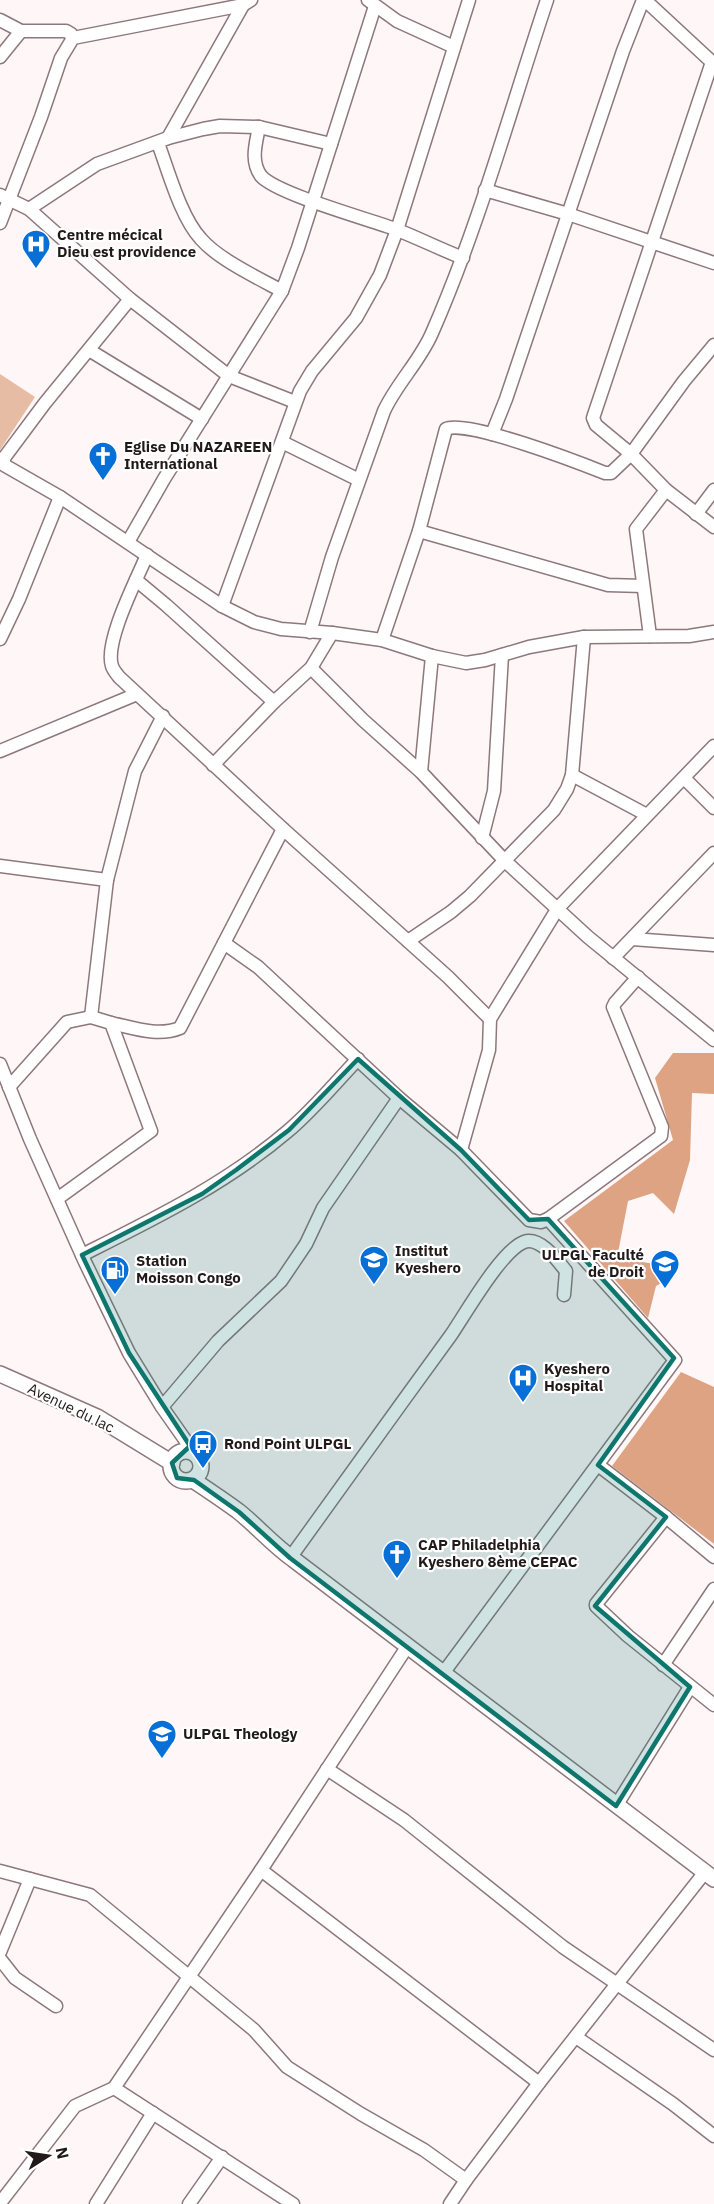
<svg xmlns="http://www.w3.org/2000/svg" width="714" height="2204" viewBox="0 0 714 2204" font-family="'IBM Plex Sans',sans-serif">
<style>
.green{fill:#e6bca5}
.forest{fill:#dda382}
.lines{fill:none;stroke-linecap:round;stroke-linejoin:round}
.minor-casing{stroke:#8d787c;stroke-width:15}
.major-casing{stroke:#8d787c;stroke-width:18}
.minor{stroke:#fff;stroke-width:12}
.major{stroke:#fff;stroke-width:15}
.marked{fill:#0f766e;fill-opacity:0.2;stroke:#0f766e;stroke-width:4.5;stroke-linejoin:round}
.labels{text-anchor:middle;stroke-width:4.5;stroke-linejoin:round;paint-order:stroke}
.poi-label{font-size:15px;font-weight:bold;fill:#21191a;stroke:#fff;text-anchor:start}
.street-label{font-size:15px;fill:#21191a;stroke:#fff}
</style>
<rect width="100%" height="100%" fill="#fff6f7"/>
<polygon class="green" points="0,374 35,397 0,450"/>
<g class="forest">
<polygon points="673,1053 714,1053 714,1094 692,1093 690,1160 674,1214 653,1193 628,1201 617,1258 674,1267 674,1276 656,1286 648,1318 564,1221 673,1140 655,1078"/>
<polygon points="681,1372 714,1387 714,1544 612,1466"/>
</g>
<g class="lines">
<g class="minor-casing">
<g id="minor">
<polyline points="368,0 397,21 454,47"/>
<polyline points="645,0 714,64"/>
<polyline points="0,20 21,31 66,31 71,34 73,38"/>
<polyline points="0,57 21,31"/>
<polyline points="712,62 593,418 596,425 631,454 666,490 714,527"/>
<path d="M259,127c-3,16 -9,34 2,49 16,18 107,43 134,53 23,9 45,20 68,29"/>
<polyline points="168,138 243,5"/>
<path d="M158,143c10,27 23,75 43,96 17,20 57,39 81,52"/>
<polyline points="485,190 568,214 714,263"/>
<polyline points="0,195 29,209 130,299 229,376 295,402"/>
<polyline points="29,209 97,164 168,138 203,129 220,126 259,127 331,144"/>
<polyline points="0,223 41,117 61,58 73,38 243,5 251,0"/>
<polyline points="130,299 45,403 4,458 4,465 60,497 222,606 254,622 281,629 332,633 382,640 432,656 466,663 485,660 529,647 584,637 689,636 714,632"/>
<polyline points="89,350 202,419"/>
<polyline points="492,434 506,399 623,51 643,0"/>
<polyline points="282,442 359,480"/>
<polyline points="696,514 714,490"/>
<polyline points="419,531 608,585 643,586"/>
<polyline points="128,542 164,479 282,291 298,248 375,6"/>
<path d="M147,555c-10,24 -43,87 -35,111 1,4 5,8 7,11l164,152 165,148 42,42"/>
<polyline points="136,580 166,605 274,702"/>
<polyline points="222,606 300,391 312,371 356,318 380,275 397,230 469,0"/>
<path d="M310,632l22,-75 52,-146c13,-28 36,-50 48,-78 47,-107 78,-222 115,-333"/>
<polyline points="650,636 636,529 666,490"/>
<polyline points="0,639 19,599 60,497"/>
<path d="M382,640l37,-109 27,-102c20,-10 134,34 159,44h6l20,-19 53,-73 30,-36"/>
<polyline points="311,668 363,720 421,772 505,861 588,937 714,1040"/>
<polyline points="0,751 137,694"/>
<polyline points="213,765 274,702 311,668 332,633"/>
<polyline points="421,772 432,656"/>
<polyline points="572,775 647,815"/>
<polyline points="685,779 714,808"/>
<polyline points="482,838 494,791 502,655"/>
<polyline points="0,866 107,880"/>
<polyline points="632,939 714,945"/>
<polyline points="408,941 451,912 470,896 554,810 567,789 572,775 584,637"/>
<polyline points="224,943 258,967 399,1098 461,1150 529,1220 541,1222 548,1219 675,1360 444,1672"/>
<polyline points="613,958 714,853"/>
<polyline points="91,1017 107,880 135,771 163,716"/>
<path d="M111,1023c23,5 47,14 69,5l103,-199"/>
<polyline points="0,1064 30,1139 85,1262 129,1353 162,1407 195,1454"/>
<polyline points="9,1087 67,1022 91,1017 111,1023 151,1131 57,1199"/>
<polyline points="461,1150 489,1050 490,1019 558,908 714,746"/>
<polyline points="548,1219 661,1136 662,1127 613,1007 615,1003 638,977"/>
<path d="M82,1255c72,-36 144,-71 206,-124 25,-21 47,-48 70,-72"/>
<polyline points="162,1407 218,1341 281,1281 306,1244 323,1208 399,1098"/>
<polyline points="598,1465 666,1517 714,1557"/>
<polyline points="666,1517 596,1604 596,1606 628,1636 714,1705"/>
<path d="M290,1558c54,-75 107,-149 161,-223 15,-22 50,-84 73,-93 16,-6 34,19 42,29l-2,24"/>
<polyline points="663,1665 714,1589"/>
<polyline points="327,1769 404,1820 563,1947 714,2050"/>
<polyline points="616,1806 690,1687"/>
<polyline points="261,1870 539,2083"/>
<polyline points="0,1871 90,1895 254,2030 287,2067 361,2114 424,2150 466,2180"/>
<polyline points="0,1952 30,1879"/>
<polyline points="0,1959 15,1978 56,2006"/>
<polyline points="576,2037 673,2104 714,2136"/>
<polyline points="114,2088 293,2204"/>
<polyline points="0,2203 75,2106 114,2088 261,1870 407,1647"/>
<polyline points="96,2204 153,2113"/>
<polyline points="189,2204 222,2157"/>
<polyline points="450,2204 466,2180 539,2083 705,1872"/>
</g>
</g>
<g class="major-casing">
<g id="major">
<polyline points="0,1374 97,1417 172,1463"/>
<circle cx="186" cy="1466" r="15"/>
<path d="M193,1480c15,10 30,20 45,31 19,15 35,34 55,48 140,107 281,213 421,320"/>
</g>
</g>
<use href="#minor" class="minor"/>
<use href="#major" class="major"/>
</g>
<path class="marked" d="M358,1059l103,91 68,70 19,-1 126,139 -76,107 68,52 -71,89 95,81 -74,119 -326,-248 -51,-46 -45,-32 -17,-2 -5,-15 18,-17 -61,-93 -47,-98 120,-61 34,-24 53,-40z"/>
<defs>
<g id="hospital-pin" transform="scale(1.5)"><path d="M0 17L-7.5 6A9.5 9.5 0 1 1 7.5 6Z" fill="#086fd7" stroke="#fff"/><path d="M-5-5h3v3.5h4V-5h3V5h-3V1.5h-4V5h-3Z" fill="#fff"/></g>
<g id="church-pin" transform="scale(1.5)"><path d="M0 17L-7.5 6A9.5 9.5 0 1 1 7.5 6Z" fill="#086fd7" stroke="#fff"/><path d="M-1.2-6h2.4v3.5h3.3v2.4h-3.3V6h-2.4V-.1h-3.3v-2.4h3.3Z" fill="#fff"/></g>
<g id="school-pin" transform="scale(1.5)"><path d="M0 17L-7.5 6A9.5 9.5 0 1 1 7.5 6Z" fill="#086fd7" stroke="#fff"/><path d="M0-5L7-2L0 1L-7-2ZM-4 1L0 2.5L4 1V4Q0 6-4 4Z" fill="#fff"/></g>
<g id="university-pin" transform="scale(1.5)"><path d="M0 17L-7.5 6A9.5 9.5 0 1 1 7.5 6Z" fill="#086fd7" stroke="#fff"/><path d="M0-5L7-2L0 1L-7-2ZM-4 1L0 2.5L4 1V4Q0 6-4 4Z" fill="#fff"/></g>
<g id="fuel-pin" transform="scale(1.5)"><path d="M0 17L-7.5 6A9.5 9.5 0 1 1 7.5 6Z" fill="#086fd7" stroke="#fff"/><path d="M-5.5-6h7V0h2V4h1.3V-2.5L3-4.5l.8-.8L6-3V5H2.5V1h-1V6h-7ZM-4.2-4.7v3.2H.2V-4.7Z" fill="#fff"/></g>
<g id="bus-pin" transform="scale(1.5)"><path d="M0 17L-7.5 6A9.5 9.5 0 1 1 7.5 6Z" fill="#086fd7" stroke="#fff"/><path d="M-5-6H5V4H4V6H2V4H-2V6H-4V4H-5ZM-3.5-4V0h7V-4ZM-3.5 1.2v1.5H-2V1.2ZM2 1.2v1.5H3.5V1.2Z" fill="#fff"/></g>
</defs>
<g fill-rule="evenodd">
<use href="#hospital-pin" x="36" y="244"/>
<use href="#church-pin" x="103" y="456"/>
<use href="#school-pin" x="374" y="1260"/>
<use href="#university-pin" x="665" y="1264"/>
<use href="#fuel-pin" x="115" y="1270"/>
<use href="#hospital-pin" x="523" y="1378"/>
<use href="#bus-pin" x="203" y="1444"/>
<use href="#church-pin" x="397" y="1554"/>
<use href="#university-pin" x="162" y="1734"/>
</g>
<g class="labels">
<g class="poi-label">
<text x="57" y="240">Centre mécical<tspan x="57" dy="17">Dieu est providence</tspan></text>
<text x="124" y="452">Eglise Du NAZAREEN<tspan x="124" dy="17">International</tspan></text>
<text x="395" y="1256">Institut<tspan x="395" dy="17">Kyeshero</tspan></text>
<text x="644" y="1260" text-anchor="end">ULPGL Faculté<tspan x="644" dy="17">de Droit</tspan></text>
<text x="136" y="1266">Station<tspan x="136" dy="17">Moisson Congo</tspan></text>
<text x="544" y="1374">Kyeshero<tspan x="544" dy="17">Hospital</tspan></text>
<text x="224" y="1449">Rond Point ULPGL</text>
<text x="418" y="1550">CAP Philadelphia<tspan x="418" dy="17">Kyeshero 8ème CEPAC</tspan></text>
<text x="183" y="1739">ULPGL Theology</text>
</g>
<g class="street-label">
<text transform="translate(71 1408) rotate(26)" y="5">Avenue du lac</text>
</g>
</g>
<g transform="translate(48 2156) rotate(78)" stroke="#ffffff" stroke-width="4.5" paint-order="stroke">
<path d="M0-4.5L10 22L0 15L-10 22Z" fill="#21191a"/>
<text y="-9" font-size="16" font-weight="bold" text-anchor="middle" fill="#21191a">N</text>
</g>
</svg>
